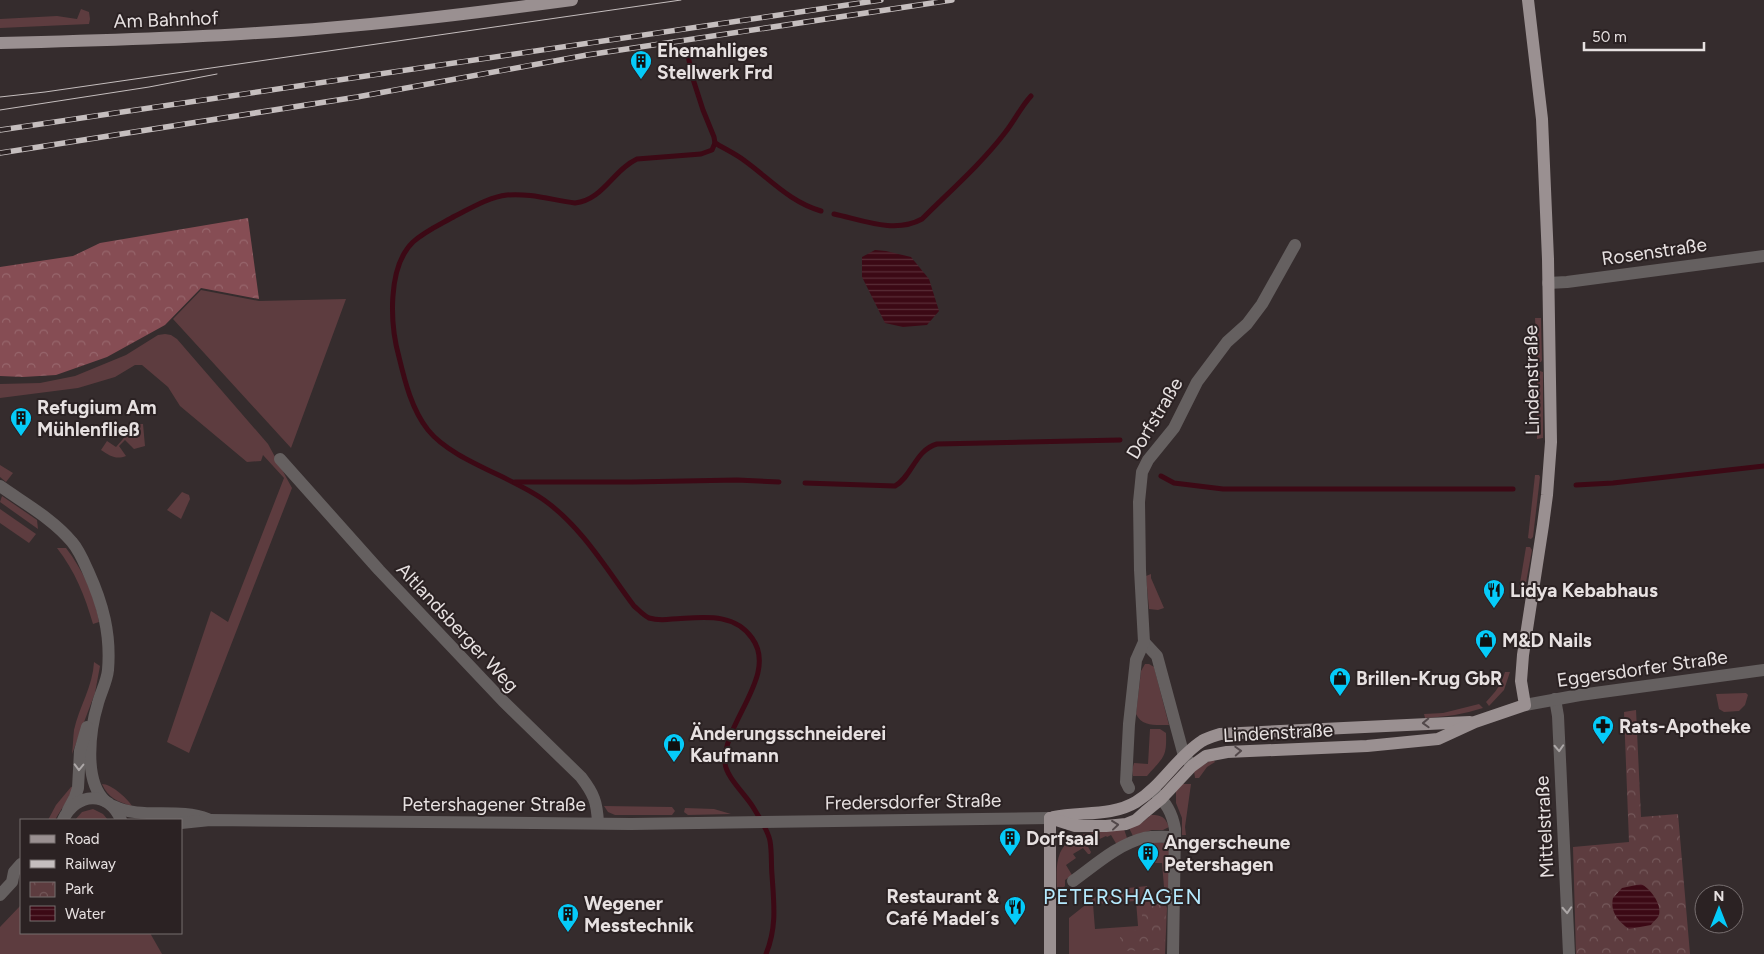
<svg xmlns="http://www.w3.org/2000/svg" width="1764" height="954" viewBox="0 0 1764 954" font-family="Figtree,sans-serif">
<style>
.grass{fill:#5d3c3f}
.forest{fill:url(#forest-crowns)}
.park{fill:url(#park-crowns)}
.water{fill:url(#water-rules)}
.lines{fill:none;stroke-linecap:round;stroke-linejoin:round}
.stream{stroke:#3c0915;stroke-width:5}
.minor{stroke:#656060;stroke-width:12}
.major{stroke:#9a9091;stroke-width:12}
.tram{stroke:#c5bebe;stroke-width:1}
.rail-casing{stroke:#c5bebe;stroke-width:5.5}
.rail{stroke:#2b2223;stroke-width:4;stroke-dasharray:11;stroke-linecap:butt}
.oneway{stroke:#52484a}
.oneway2{stroke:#aca7a7}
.labels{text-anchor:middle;stroke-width:4;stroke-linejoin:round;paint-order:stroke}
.street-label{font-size:19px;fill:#e7e1e1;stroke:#2b2223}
.poi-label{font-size:19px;font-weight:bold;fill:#e7e1e1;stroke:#2b2223;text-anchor:start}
.quarter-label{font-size:21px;letter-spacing:1px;fill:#b5eafe;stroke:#2b2223}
</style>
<defs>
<pattern id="forest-crowns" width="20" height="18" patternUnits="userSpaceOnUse" patternTransform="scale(1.25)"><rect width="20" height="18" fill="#864d54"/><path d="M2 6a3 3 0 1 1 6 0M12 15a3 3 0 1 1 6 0" fill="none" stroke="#97666c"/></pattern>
<pattern id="park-crowns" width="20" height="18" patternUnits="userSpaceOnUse" patternTransform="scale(1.25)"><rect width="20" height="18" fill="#5d3c3f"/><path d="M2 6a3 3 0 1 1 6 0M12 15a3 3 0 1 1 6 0" fill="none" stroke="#74585a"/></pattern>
<pattern id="water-rules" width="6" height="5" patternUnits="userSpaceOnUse" patternTransform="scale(1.25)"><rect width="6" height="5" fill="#3c0915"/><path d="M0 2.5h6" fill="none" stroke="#582d37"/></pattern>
</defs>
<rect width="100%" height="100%" fill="#352c2d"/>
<g class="grass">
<polygon points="81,9 89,12 90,19 89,24 0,28 0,19 57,16 77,19"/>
<polygon points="201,290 259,301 346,299 291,448 173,319"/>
<polygon points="1535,318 1541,318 1542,360 1541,362 1537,362"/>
<polygon points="165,334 171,335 177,339 268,444 292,488 189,753 167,742 211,611 228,622 284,478 263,455 261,461 247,462 180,406 168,387 142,365 135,365 115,377 78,388 0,398 0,384 40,383 75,376 126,355 158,335"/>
<polygon points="1537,370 1543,372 1543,438 1537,439"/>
<path d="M136,424h7l2,22 -11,3 -9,-9 -6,6 7,10c-10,4 -16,0 -25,-6l6,-9 9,6z"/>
<polygon points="0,465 13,473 6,482 0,477"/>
<polygon points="1535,475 1539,475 1540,477 1533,537 1531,539 1528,538"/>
<polygon points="182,492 189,495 190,499 181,519 167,510"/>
<polygon points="2,496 37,520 38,529 0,502"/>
<polygon points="0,509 36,534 29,543 0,523"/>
<polygon points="1526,547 1530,547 1532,550 1525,588 1519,589"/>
<path d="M57,548h9c16,21 29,47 33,74l-6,2c-8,-28 -18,-53 -36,-76z"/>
<polygon points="1151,574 1151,578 1164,608 1158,610 1149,609 1146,576"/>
<path d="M94,662l6,4 -5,27 -23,61c1,-8 1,-16 2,-24 5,-23 19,-44 20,-68z"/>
<path d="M1145,664h4l5,3 15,58c-12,0 -27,2 -33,-11l5,-43z"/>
<path d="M1505,672h5l-6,18 -15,16 -3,-4c10,-11 14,-15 19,-30z"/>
<polygon points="1746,693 1748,695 1745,705 1739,711 1724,712 1719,709 1716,694"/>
<path d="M1479,704l4,4c-19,6 -37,9 -58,10l-1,-4 19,-1z"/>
<path d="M1150,729h10l6,4c1,26 -3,24 -19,43h-14l-1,-6 2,-7 14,1z"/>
<polygon points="1213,759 1215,762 1207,767 1199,778 1195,778 1194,771"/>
<path d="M102,784c9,0 25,14 30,22 -14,-4 -24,-8 -30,-22z"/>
<polygon points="1181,784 1191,784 1185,827 1186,835 1182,835 1182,818 1176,803 1176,790"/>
<path d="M74,786c-3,11 -13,23 -19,34h-7l8,-15 15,-18z"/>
<polygon points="604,806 672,807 675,811 672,815 615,815 608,812"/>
<polygon points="685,808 714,809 731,814 688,815 684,812"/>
<polygon points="93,809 103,814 108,820 75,820 82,812"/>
<path d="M1151,815c11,0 14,2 18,12l-6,3h-11l-19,6 -4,-8 14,-6z"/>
<path d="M1124,829l3,9 -10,7 -6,-10 -4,2 -1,-1 -19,9 4,7 -1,2h-2l-5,-6 -10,6 3,4 -10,7 6,10 -7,5v6l-8,7c0,-13 -2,-28 3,-40 10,-23 44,-22 64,-24z"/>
<polygon points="1154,843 1165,843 1169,845 1169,908 1164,887 1162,863 1150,863 1150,848"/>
<polygon points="1147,886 1152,906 1165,902 1167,908 1165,954 1069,954 1069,918 1103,891 1112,897 1112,903 1093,904 1095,929 1138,926 1136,901 1121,902 1121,894 1128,888"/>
<polygon points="21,905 21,933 150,933 162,954 0,954 0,927"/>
</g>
<polygon class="forest" points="248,218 259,299 201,288 165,325 107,357 56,375 23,377 0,376 0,267 73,256 100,243"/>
<g class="park">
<polygon points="1636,710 1641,817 1678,814 1690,954 1576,954 1573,847 1629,842 1624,712"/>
<polygon points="1165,902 1166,908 1164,950 1120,951 1120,932 1142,930 1142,909"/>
</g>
<g class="water">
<polygon points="875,250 886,251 911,257 929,279 939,311 927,325 903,327 885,323 862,277 862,257"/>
<path d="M1641,884c9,4 21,20 18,31 -1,3 -6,7 -8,10l-22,4c-11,-8 -19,-17 -16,-31l9,-10z"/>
</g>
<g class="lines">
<g class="stream">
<path d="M687,51l6,28 10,31 11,27 1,6 -3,7 -11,4 -64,5c-24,11 -34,41 -62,44 -23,-3 -45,-10 -68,-8 -18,2 -36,13 -52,21 -14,8 -30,15 -42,26 -26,25 -23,83 -14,115 6,25 13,53 29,73 25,31 83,46 116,70 38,27 63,70 90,106 5,4 9,9 15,12 7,2 15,2 23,1 28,-1 61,-8 80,19 27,37 -29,84 -27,125 1,14 21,32 28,44 6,10 15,23 17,34 2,11 1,23 2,34 2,29 5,52 -6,79"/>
<path d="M715,143c10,6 21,11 30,18 26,19 45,41 76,50"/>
<path d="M834,214c28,6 61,20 88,5 28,-28 58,-54 82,-85 10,-12 16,-26 27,-38"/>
<polyline points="1161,476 1174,483 1223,489 1513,489"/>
<polyline points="515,482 632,482 737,480 779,482"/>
<path d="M805,483l90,3c17,-9 20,-36 42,-42l183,-4"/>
<polyline points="1576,485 1613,483 1764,466"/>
</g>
<g class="minor">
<polyline points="1548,283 1567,282 1764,256"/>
<path d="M280,459l99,111 124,131 78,76c13,17 16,25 17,46"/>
<path d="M0,486c24,17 53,33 72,56 7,8 12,20 16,29 15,33 23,63 20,99 -1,11 -7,22 -10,33 -8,26 -15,77 7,98"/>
<polyline points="1144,642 1157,656 1184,756 1190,763"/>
<polyline points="1555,699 1558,716 1569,954"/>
<polyline points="1525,705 1580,695 1764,670"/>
<polyline points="1129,788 1126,782 1129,724 1136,660 1144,642 1140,570 1139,502 1142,472 1148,460 1174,428 1197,382 1227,342 1247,324 1262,304 1295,245"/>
<path d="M1154,791c12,12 18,21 21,38l-2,125"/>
<path d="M113,806c29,14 64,1 95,13"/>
<polyline points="68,810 75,797 78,788 80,751 87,727"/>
<path d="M63,820c13,-28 46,-30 58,0"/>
<polyline points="181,823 210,820 631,824 1050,818"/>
<path d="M1073,881c21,-15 45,-37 71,-43 10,-2 21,-1 31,-1"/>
<polyline points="0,895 12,882 14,872 21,864"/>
</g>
<g class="major">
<path d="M0,43c86,-2 171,-4 257,-10 105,-6 210,-19 315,-33"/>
<path d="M1053,817c27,-6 58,0 83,-15 26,-16 41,-45 66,-61 5,-3 12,-5 18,-7l250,-12"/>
<polyline points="1050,818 1075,826 1106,826 1126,824 1136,820 1145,812 1162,798 1192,766 1206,756 1227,752 1367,746 1438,739 1475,722 1525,705 1521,681 1523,655 1543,525 1547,495 1551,442 1548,259 1542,119 1528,0"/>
<polyline points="1050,818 1050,954"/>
</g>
<g class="tram">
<polyline points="0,97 45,92 681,0"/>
<polyline points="0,110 149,87 217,74"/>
</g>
<g class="rail-casing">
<g id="rail">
<polyline points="0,130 881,0"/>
<polyline points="0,153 357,97 587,55 952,0"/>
</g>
</g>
<use href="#rail" class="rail"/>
</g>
<defs><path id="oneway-chevron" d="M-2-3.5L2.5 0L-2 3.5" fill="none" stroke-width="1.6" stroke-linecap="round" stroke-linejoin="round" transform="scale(1.25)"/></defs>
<g class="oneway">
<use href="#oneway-chevron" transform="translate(1426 723) rotate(178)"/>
<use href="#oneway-chevron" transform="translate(1238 751) rotate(-3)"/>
<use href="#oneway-chevron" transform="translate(1115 825) rotate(-6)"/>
</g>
<g class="oneway2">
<use href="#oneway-chevron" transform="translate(1559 748) rotate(87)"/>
<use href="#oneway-chevron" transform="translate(79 767) rotate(91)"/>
<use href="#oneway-chevron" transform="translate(1567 910) rotate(87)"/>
</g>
<defs>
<g id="building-pin" transform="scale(1.125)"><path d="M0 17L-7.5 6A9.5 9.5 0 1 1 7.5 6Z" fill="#05cbf9" stroke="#2b2223"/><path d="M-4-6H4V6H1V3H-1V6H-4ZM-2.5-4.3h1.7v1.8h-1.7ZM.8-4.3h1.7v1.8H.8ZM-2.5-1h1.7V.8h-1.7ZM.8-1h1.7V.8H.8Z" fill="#111"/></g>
<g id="restaurant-pin" transform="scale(1.125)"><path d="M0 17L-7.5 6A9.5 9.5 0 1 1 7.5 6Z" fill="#05cbf9" stroke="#2b2223"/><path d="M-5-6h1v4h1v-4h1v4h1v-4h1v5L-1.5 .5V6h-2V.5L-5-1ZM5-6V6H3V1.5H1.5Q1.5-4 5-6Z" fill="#111"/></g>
<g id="shop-pin" transform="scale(1.125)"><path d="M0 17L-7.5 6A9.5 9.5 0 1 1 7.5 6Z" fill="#05cbf9" stroke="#2b2223"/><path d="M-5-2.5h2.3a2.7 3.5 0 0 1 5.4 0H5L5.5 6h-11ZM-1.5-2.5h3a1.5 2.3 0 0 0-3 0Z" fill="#111"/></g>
<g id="pharmacy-pin" transform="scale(1.125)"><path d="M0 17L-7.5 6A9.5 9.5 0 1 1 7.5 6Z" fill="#05cbf9" stroke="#2b2223"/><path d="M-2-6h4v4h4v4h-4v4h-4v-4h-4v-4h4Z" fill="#111"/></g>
</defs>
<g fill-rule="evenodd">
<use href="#building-pin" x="641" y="61"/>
<use href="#building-pin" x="21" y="418"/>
<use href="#restaurant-pin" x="1494" y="590"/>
<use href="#shop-pin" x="1486" y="640"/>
<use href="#shop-pin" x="1340" y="678"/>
<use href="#pharmacy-pin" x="1603" y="726"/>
<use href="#shop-pin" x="674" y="744"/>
<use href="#building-pin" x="1010" y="838"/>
<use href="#building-pin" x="1148" y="853"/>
<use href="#restaurant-pin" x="1015" y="907"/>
<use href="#building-pin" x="568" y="914"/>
</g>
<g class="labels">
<g class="street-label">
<text transform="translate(166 19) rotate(-2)" y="7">Am Bahnhof</text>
<text transform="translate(1654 251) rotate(-8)" y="7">Rosenstraße</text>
<text transform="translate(1531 380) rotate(-91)" y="7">Lindenstraße</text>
<text transform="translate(1154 418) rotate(-59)" y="7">Dorfstraße</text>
<text transform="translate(458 627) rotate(47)" y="7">Altlandsberger Weg</text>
<text transform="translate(1642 668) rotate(-8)" y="7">Eggersdorfer Straße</text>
<text transform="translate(1278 732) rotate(-3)" y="7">Lindenstraße</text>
<text transform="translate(913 801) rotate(-1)" y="7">Fredersdorfer Straße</text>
<text x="494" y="811">Petershagener Straße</text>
<text transform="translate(1544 827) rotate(-93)" y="7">Mittelstraße</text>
</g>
<g class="poi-label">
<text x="657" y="57">Ehemahliges<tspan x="657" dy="22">Stellwerk Frd</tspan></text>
<text x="37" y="414">Refugium Am<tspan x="37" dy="22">Mühlenfließ</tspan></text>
<text x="1510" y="597">Lidya Kebabhaus</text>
<text x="1502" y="647">M&amp;D Nails</text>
<text x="1356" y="685">Brillen-Krug GbR</text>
<text x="1619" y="733">Rats-Apotheke</text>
<text x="690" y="740">Änderungsschneiderei<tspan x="690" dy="22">Kaufmann</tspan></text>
<text x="1026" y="845">Dorfsaal</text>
<text x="1164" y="849">Angerscheune<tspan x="1164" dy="22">Petershagen</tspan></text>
<text x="999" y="903" text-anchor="end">Restaurant &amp;<tspan x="999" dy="22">Café Madel´s</tspan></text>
<text x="584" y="910">Wegener<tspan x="584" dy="22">Messtechnik</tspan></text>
</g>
<g class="quarter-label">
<text x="1123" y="904">PETERSHAGEN</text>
</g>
</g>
<rect x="20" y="819" width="162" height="115" fill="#2b2223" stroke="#766e6f"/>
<rect x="30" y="835" width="25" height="8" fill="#9a9091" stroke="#766e6f"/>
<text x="65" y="844" font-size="15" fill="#e7e1e1">Road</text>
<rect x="30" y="860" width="25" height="8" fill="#c5bebe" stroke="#766e6f"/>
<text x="65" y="869" font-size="15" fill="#e7e1e1">Railway</text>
<rect x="30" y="882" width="25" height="15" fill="url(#park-crowns)" stroke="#766e6f"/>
<text x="65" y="894" font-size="15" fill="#e7e1e1">Park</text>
<rect x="30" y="906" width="25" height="15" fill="url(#water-rules)" stroke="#766e6f"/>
<text x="65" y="919" font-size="15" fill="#e7e1e1">Water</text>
<g transform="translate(1719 909)"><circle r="24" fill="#2b2223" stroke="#766e6f"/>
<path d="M0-4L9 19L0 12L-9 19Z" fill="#05cbf9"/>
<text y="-8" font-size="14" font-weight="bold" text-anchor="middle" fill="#e7e1e1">N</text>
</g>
<path d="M1584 42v8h120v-8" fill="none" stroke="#e7e1e1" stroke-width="2.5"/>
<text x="1592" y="42" font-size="15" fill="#e7e1e1" stroke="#2b2223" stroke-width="4" paint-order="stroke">50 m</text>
</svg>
